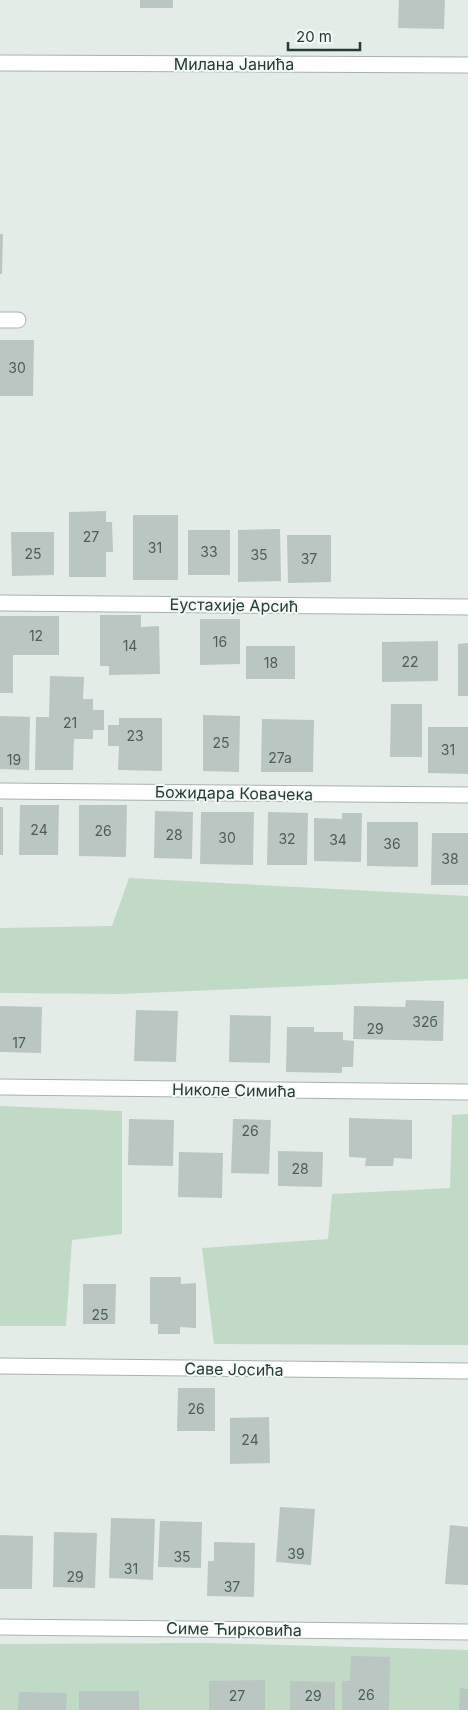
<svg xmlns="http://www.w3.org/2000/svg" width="468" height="1710" viewBox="0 0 468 1710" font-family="Inter,sans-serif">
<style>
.green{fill:#c0dac6}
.building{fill:#bac6c1}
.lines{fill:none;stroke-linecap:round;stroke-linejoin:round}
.minor-casing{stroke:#a7b3af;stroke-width:17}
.minor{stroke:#fff;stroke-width:15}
.labels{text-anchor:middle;stroke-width:4;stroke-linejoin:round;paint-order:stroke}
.number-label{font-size:14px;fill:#4b5e58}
.street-label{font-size:16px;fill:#263b35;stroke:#f4f9f6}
</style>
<rect width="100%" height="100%" fill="#e4ece8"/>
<g class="green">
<polygon points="129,878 468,896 468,979 120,994 0,993 0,928 112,926"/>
<polygon points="0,1106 122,1111 122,1234 72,1240 66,1326 0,1326"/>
<polygon points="468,1114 468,1345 214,1344 202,1248 328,1239 332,1194 450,1188 452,1115"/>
<polygon points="208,1643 468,1650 468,1710 0,1710 0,1644"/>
</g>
<g class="building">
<rect x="140" y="0" width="33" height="8"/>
<polygon points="399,0 445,0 444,29 398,28"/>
<polygon points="0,234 3,234 2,274 0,274"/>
<polygon points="0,340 34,340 33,396 0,396"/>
<polygon points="106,511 106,522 112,522 113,552 106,552 106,577 69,577 69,512"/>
<rect x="133" y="515" width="45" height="65"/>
<polygon points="280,529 281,581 238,582 238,530"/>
<rect x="188" y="530" width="42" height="45"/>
<polygon points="11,532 54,532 54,575 12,576"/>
<polygon points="287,535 331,535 331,582 288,583"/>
<polygon points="100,615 141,615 141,627 159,626 160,674 109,675 109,666 100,666"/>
<polygon points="0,616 59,616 59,655 13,655 13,693 0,693"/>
<polygon points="200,619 240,619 240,664 200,665"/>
<polygon points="438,641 438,681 382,682 382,642"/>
<polygon points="468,643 468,696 458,696 458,644"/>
<rect x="246" y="646" width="49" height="33"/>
<polygon points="50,676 84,677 83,699 93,699 93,710 104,710 104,730 93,730 93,739 74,739 73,770 35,770 36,717 49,717"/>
<polygon points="391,704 422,704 422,757 390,757"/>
<polygon points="203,715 240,716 239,772 203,771"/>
<polygon points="0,716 30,717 29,770 0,769"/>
<polygon points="119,718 162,718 162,771 118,770 119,746 108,746 108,725 119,725"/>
<polygon points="262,719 314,720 313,772 261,772"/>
<polygon points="428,727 468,727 468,774 428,773"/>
<polygon points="20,805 59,805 58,855 19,855"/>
<polygon points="79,805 127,805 126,857 79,856"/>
<rect x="0" y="807" width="3" height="48"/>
<polygon points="155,811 193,812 192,859 154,858"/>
<polygon points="201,812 254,812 253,865 200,864"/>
<polygon points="268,812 308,813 307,865 267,865"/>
<polygon points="342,813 362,813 361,862 314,861 314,818 342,819"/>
<polygon points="367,822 418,822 418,867 367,866"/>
<polygon points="432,833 468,833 468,885 431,885"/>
<polygon points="406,1000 444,1001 443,1041 353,1039 354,1006 405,1007"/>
<polygon points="0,1006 42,1007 41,1053 0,1052"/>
<polygon points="136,1010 178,1011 176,1062 134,1061"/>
<polygon points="230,1015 271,1016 270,1063 229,1062"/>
<polygon points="287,1027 314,1027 314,1032 343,1032 343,1040 354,1041 353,1067 342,1067 342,1073 286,1072"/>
<polygon points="349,1118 412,1120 412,1159 394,1158 393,1166 365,1166 366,1158 349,1157"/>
<polygon points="129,1119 174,1120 173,1166 128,1165"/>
<polygon points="233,1119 271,1120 269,1174 231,1173"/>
<polygon points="278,1151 323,1152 322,1187 278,1186"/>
<polygon points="179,1152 223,1153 222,1198 178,1197"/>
<polygon points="150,1277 181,1277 181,1284 196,1283 196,1328 180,1327 180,1334 158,1334 158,1324 150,1324"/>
<polygon points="83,1284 116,1284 115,1324 83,1324"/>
<polygon points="178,1388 215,1388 215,1431 177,1431"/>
<polygon points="269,1417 270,1463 230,1464 230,1418"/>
<polygon points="280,1507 315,1509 311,1565 276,1562"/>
<polygon points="111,1518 155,1519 153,1580 109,1578"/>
<polygon points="160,1521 202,1522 201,1568 158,1567"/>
<polygon points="450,1525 468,1527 468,1585 445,1584"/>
<polygon points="54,1532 97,1533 95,1588 53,1587"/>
<polygon points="0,1535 33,1536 32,1589 0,1589"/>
<polygon points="214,1542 255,1543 254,1597 207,1596 208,1561 214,1561"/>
<polygon points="351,1656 390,1657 389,1710 342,1710 342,1681 350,1681"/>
<polygon points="265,1680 265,1710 209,1710 209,1681"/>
<polygon points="290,1681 335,1682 335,1710 290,1710"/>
<polygon points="460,1688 468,1689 468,1710 459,1710"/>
<rect x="79" y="1691" width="60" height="19"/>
<polygon points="19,1692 67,1693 66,1710 18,1710"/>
</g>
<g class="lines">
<g class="minor-casing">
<g id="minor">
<polyline points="0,63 468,65"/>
<polyline points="0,320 18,320"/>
<polyline points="0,603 468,607"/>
<polyline points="0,791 468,795"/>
<polyline points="0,1087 468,1092"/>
<polyline points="0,1366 468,1371"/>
<polyline points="0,1627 468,1632"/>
</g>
</g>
<use href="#minor" class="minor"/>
</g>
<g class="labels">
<g class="number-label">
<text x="17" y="373">30</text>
<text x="91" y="542">27</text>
<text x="155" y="553">31</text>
<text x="209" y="557">33</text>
<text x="33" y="559">25</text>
<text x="259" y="560">35</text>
<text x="309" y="564">37</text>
<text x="36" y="641">12</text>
<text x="220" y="647">16</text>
<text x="130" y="651">14</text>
<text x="410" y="667">22</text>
<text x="271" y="668">18</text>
<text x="70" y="728">21</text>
<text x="135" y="741">23</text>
<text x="221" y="748">25</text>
<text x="448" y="755">31</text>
<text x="280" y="763">27a</text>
<text x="14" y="765">19</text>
<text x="39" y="835">24</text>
<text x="103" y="836">26</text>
<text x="174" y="840">28</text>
<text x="227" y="843">30</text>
<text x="287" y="844">32</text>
<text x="338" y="845">34</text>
<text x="392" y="849">36</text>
<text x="450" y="864">38</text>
<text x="425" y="1027">32б</text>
<text x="375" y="1034">29</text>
<text x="19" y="1048">17</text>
<text x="250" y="1136">26</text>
<text x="300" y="1174">28</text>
<text x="100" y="1320">25</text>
<text x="196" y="1414">26</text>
<text x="250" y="1445">24</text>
<text x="296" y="1559">39</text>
<text x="182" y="1562">35</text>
<text x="131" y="1574">31</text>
<text x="75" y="1582">29</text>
<text x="232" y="1592">37</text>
<text x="366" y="1700">26</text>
<text x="237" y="1701">27</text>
<text x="313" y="1701">29</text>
</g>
<g class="street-label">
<text x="234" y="70">Милана Јанића</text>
<text transform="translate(234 605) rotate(1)" y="6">Еустахије Арсић</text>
<text transform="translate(234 793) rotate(1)" y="6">Божидара Ковачека</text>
<text transform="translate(234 1090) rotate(1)" y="6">Николе Симића</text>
<text transform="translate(234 1369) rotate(1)" y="6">Саве Јосића</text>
<text transform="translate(234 1629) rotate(1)" y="6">Симе Ћирковића</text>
</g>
</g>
<path d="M288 42v8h72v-8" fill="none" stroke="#263b35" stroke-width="2.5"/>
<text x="296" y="42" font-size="15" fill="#263b35" stroke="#f4f9f6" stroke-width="4" paint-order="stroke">20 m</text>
</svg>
